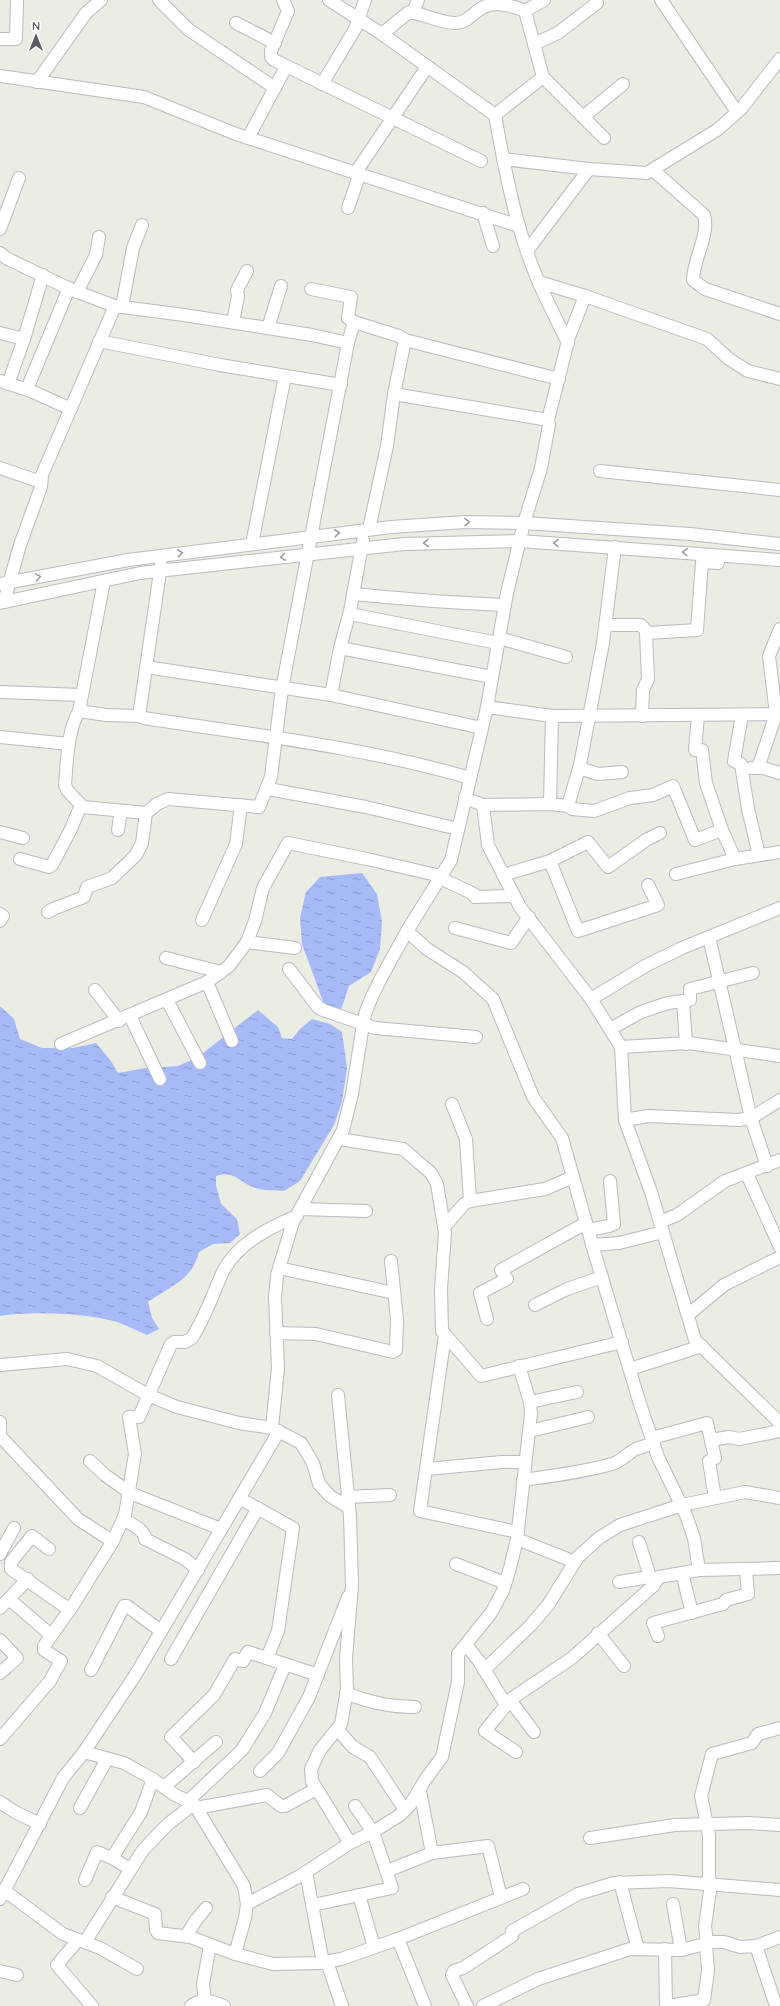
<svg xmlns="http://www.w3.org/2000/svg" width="780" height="2006" viewBox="0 0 780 2006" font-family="Quicksand,sans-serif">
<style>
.water{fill:url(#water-ripples)}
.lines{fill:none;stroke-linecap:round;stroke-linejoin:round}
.minor-casing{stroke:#babac0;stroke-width:14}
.minor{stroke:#fff;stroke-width:12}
.oneway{stroke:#9d9da1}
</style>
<defs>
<pattern id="water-ripples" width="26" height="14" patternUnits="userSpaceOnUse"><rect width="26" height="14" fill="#a6baf9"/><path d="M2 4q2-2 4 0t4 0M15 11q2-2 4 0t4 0" fill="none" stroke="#8a9acd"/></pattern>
</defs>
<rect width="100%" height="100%" fill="#ebece2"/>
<g class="water">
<polygon points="362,873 377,894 382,922 380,949 371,972 349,986 340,1013 324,1004 302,944 300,918 306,892 320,877"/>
<path d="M0,1006l14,13 6,20 22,9h31l23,-5 15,18 7,12 28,-5 32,-2 20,-9 60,-47 20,17 4,11 10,1 8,-10 12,-10 18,5 12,8 5,36 -5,34 -8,23 -34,56 -16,10c-9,-1 -22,0 -31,-4 -15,-5 -18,-17 -37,-11v9l5,19 16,15 3,15 -10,9 -17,1 -14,8c-8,30 -28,33 -51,50l4,16 7,11 -12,6c-12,-5 -24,-12 -37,-15 -28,-7 -82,-9 -110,-4z"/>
</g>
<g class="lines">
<g class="minor-casing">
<g id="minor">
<polyline points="159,0 189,30 275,88"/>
<polyline points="283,0 288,11 271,51 271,57 274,60 481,161"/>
<polyline points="329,0 382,34"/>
<polyline points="661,0 737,112"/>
<path d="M525,11c-11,-5 -27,-9 -39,-5 -12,4 -18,18 -32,17 -16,-1 -30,-9 -45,-11l-27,22 113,81c10,56 21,115 44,168 9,20 19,40 29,60"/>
<polyline points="413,13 418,0"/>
<polyline points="236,23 275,43"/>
<polyline points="0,39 16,39 17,0"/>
<polyline points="534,44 558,33 597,3"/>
<polyline points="0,76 144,97 236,134 519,226"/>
<polyline points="543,77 604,138"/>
<polyline points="37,82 86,13 101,0"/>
<polyline points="322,84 355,29 365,0"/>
<polyline points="495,115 543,77 525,11 544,0"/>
<polyline points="583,117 623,84"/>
<polyline points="248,138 286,67"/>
<polyline points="503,159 589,169 647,173 717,130 741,109 780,59"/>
<path d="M653,170l51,45c6,19 -11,45 -11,65l12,9 75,25"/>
<polyline points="356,172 427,67"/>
<polyline points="348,208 360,173"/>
<polyline points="483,213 493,246"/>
<polyline points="0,229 19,178"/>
<polyline points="527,251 589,169"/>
<polyline points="0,253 6,258 72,290 115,306 184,315 312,335 348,343"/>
<polyline points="539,282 585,296 707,339 729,359 748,371 780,379"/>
<polyline points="311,289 351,297 348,318 354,322 399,336 405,340 559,379"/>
<polyline points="77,292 96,255 99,237"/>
<polyline points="585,296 569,337 548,420 549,425 541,468 524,523 507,593 487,707 451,860 407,931 427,949 463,972 493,999 533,1097 562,1138 594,1251 640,1404 658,1457 686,1515 694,1538 699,1570"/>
<polyline points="122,307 133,248 142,225"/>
<polyline points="233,322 238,296 237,290 247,271"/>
<polyline points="268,328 281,286"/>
<polyline points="0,333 24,339"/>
<polyline points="99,341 220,365 341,385"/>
<polyline points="0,381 31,391 71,409"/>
<polyline points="8,384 24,339 43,275"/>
<polyline points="27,389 69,288"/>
<polyline points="394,394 548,420"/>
<polyline points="0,468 41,482"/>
<polyline points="600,471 780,490"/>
<polyline points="369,529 387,446 394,394 405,340"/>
<polyline points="252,544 285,376"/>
<path d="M104,581l-25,130c-12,21 -12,51 -14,74l2,5 16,17 63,6"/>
<polyline points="0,584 128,560 391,527 465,522 524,523 690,534 780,544"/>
<path d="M353,594c51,5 101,9 152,11"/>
<polyline points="4,602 20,545 41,487 42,475 115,306"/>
<polyline points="0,603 140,573 404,544 520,541 780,560"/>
<polyline points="350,614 498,643"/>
<polyline points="606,625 641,625 648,633 697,630 702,562 718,563"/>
<polyline points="499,638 566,657"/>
<polyline points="340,648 492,677"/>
<polyline points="146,667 331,695 482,728"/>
<polyline points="0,692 82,695"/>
<polyline points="331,695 340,648 350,611 363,540"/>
<polyline points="487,707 552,716 780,714"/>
<path d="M79,711l27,4 33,1 5,2c110,17 220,29 326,60"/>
<polyline points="742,715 734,761 741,764 748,809 759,855"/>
<polyline points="139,716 161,565"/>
<polyline points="642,716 643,690 648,679 646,633"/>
<polyline points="698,716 695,750 702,750 706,783 722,830 735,859"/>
<polyline points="0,737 69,744"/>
<polyline points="579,768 598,774 622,772"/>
<polyline points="751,768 763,768 780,773"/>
<polyline points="758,768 776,714 769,656 780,629"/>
<polyline points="268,789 366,807 458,829"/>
<polyline points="465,798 483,805 550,804 568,806 572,809 594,811 630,798 653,795 673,786 695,840 722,830"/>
<polyline points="550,804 552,716"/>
<polyline points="483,805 488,845 520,907 591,999 621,1047 625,1120 651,1192 695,1340 780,1423"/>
<polyline points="568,806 580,765 603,643 615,547"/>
<polyline points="118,830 121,811"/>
<polyline points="0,832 23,838"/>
<polyline points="20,859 49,867 52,865 70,831 81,805"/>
<polyline points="550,861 578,931 658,905 648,885"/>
<polyline points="676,874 735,859 780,852"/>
<polyline points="503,875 550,861 588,842 608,867 646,840 660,833"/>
<polyline points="440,878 474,894 475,897 514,896"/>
<polyline points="48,912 53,909 84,897 87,887 112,878 136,855 142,843 146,813 157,804 168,799 259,807 271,777 282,689 348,343 354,322"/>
<polyline points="0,914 3,916 0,921"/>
<polyline points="202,920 236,844 241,805"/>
<polyline points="455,928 511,943 529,917"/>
<polyline points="709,937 751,1118 767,1166"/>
<polyline points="247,942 295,948"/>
<polyline points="166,958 221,972"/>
<polyline points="289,969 318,1007 323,1010 375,1028 476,1037"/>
<polyline points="207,982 232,1041"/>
<polyline points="95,990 119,1021"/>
<polyline points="591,999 647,965 682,948 780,908"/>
<polyline points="167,1000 200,1063"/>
<polyline points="683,1001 686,1044"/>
<polyline points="130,1016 160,1079"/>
<polyline points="610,1029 641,1012 668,1003 690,1000 690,989 753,973"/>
<polyline points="61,1044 207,982 229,966 247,942 255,921 263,888 288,843 367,859 441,876"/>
<polyline points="621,1047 689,1043 780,1056"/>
<polyline points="452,1104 466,1139 470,1201"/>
<polyline points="625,1120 648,1116 739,1120 751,1118 780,1100"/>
<polyline points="339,1139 403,1149 431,1173 437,1184 445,1233 441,1289 442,1331 481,1376 622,1342"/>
<polyline points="747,1174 780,1247"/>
<polyline points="300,1209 366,1211"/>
<polyline points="660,1222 677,1215 725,1181 780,1160"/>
<polyline points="444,1227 464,1204 470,1201 545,1189 573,1177"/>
<polyline points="588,1230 609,1226 614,1224 610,1181"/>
<polyline points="592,1245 619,1243 663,1232"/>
<polyline points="279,1268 394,1293"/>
<polyline points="535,1305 567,1289 602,1277"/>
<polyline points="689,1314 724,1285 780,1257"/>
<polyline points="487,1319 480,1293 507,1279 501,1270 586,1223"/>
<polyline points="276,1333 316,1334 393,1352 396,1350 397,1319 391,1261"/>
<polyline points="445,1335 420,1511 518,1532"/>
<polyline points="0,1365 67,1359 97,1366 148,1395 177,1407 239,1423 272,1428 301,1443 313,1463 319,1484 330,1496 348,1507"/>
<polyline points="630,1369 702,1346"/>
<polyline points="338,1395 350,1516 352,1586 346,1658 347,1690 341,1724 320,1750 311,1769 312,1781 350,1843"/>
<polyline points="530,1402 577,1392"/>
<polyline points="0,1422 0,1433"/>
<path d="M272,1428l6,-60 -3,-71 2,-22 16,-53 50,-92 9,-36 10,-63c-1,-23 33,-77 45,-100"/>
<polyline points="530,1431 588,1417"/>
<polyline points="0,1436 78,1519 112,1541"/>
<polyline points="652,1438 707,1423 715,1458 709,1461 715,1498"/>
<polyline points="711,1440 729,1437 739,1439 780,1431"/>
<polyline points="90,1461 105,1475 130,1493 221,1529"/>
<polyline points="427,1469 502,1462 525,1462"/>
<path d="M523,1480c30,-4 60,-8 89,-16 10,-3 16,-11 24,-15 6,-2 12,-4 18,-6"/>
<polyline points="347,1497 390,1495"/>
<polyline points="239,1498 293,1528 278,1631 267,1658"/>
<path d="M123,1519c7,5 22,10 22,20l40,20 13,11"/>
<polyline points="517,1539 575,1562"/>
<polyline points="639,1542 653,1586"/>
<polyline points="49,1549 32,1536 11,1562 11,1569 70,1610"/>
<polyline points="0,1554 14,1528"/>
<polyline points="456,1564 505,1583"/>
<polyline points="682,1573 692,1613"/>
<polyline points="619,1582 649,1577"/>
<polyline points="9,1599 51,1635"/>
<polyline points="0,1608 28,1579"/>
<polyline points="598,1633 624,1666"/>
<polyline points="658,1636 653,1623 723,1604 726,1600 748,1594 746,1569"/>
<polyline points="0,1640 17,1658 0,1673"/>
<polyline points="467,1643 470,1650 479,1661 506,1705"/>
<polyline points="171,1659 258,1508"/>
<polyline points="91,1670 124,1606 127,1606 161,1631"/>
<polyline points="484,1670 531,1625 548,1605 578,1557 599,1538 620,1525 682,1505 745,1492 780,1498"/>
<path d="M346,1693c21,9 46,14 69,14"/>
<polyline points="510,1700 534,1732"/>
<polyline points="337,1729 353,1747 370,1757 405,1810"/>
<path d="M0,1739l50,-58 11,-20 -17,-11v-4l27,-38 42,-67 12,-26 10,-61 -6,-37h10l32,-73 3,-2h11l7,-4c12,-19 20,-41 29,-62 13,-31 47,-48 76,-60"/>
<polyline points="84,1752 124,1763 151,1778 175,1795 194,1804 244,1886 247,1904 245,1918 235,1954"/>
<polyline points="516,1752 485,1731 511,1699 572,1658 653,1586 659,1577 699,1570 780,1568"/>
<polyline points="194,1762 171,1737 214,1695 235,1659 243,1661 248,1652 318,1675"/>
<polyline points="260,1771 278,1753 309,1697 348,1597"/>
<polyline points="164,1787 216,1742"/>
<polyline points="420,1791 432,1853"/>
<polyline points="188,1801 242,1750 265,1713 285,1665"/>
<polyline points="0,1802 15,1812 40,1824"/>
<polyline points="80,1808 107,1759"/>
<polyline points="196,1808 267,1795 281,1806 285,1806 316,1789"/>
<polyline points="590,1838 675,1825 748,1823 780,1825"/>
<polyline points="112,1858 141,1812 153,1779"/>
<polyline points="387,1871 432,1853 488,1846 501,1897"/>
<polyline points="306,1872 323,1963"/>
<polyline points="85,1880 97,1852 112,1858 130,1869"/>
<polyline points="620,1882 638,1949"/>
<polyline points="709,1884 709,1835 701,1796 712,1754 752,1743 758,1734 780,1728"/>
<polyline points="5,1891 63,1934 100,1948 137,1969"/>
<polyline points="359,1895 374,1947"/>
<polyline points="112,1897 155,1914 156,1930 158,1933 190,1937 235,1954 273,1964 319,1963 341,1959 398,1939 523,1889"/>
<polyline points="0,1899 63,1778 84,1752 136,1674 279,1431"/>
<polyline points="247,1904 300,1876 350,1843 373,1832 400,1815 410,1805 425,1780 442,1757 458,1682 458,1654 491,1613 503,1591 510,1568 517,1539 531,1413 530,1402 519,1366"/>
<polyline points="673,1904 681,1950"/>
<polyline points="313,1905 392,1888 373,1832 355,1806"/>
<polyline points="186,1936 196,1920 206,1908"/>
<polyline points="398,1939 425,2006"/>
<polyline points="78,1940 57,1965 92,2006"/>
<polyline points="85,1942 143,1850 168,1824 194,1804"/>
<polyline points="707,1944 705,1926 711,1884"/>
<polyline points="756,1946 780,1937"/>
<polyline points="665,1949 666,2006"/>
<polyline points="327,1962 342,2006"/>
<polyline points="0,1971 17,1975"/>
<polyline points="205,2001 203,1984 210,1945"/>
<path d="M191,2006c11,-8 22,-5 33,0"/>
<polyline points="467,2006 452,1975 454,1971 463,1968 512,1936 512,1931 578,1894 614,1883 669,1881 780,1890"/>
<polyline points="483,2006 538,1979 630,1949 681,1950 713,1942 724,1942 740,1947 756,1946 776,2006"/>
<polyline points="668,2006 704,2000 708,1971 706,1944"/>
</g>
</g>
<use href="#minor" class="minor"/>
</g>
<defs><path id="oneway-chevron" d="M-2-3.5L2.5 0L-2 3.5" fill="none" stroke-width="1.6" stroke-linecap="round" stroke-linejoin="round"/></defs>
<g class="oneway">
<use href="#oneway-chevron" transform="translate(467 522) rotate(-1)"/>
<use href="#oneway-chevron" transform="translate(337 533) rotate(-6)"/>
<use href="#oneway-chevron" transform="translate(426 543) rotate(178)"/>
<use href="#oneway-chevron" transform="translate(556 543) rotate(-177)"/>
<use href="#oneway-chevron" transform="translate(685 552) rotate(-176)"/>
<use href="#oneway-chevron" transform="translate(180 553) rotate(-8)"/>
<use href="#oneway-chevron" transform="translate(283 557) rotate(172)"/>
<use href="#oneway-chevron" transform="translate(38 577) rotate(-10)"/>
</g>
<g transform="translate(36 36)" stroke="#ffffff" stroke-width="3" paint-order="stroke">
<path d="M0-3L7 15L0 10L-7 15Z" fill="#5b5c62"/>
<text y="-6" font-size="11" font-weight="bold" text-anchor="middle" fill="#5b5c62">N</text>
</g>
</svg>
